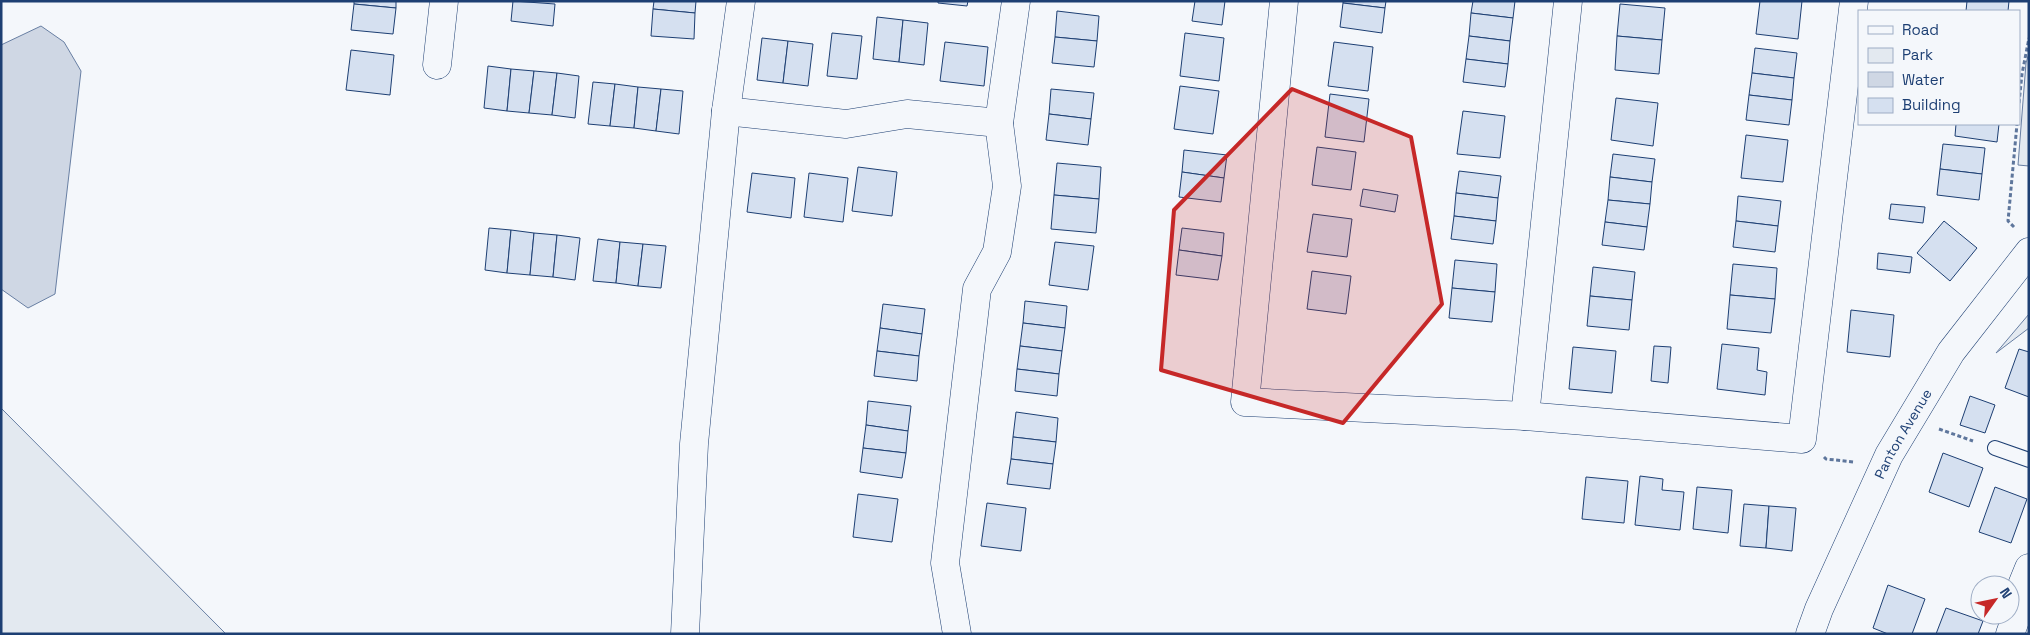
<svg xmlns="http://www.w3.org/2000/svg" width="2030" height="635" viewBox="0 0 2030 635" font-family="'Space Grotesk',sans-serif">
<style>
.green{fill:#e3e9f0;stroke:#687fa3}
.water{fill:#cfd7e4;stroke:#687fa3}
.building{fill:#d5e0f0;stroke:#1d3f73}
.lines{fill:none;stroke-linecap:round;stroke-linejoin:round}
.service-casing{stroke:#1d3f73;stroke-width:16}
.minor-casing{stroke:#1d3f73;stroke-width:29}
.path{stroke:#5e769c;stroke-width:3;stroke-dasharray:4 2.5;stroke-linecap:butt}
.service{stroke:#f4f7fb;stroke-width:14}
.minor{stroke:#f4f7fb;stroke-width:28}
.marked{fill:#c62828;fill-opacity:0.2;stroke:#c62828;stroke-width:4;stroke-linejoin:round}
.labels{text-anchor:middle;stroke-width:4;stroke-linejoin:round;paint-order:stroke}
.street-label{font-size:14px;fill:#1d3f73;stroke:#f4f7fb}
</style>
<rect width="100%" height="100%" fill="#f4f7fb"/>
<g class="green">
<polygon points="2029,53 2029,166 2018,165 2026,63"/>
<polygon points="2029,314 2029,328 1996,353"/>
<polygon points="1,408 226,634 1,634"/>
</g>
<polygon class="water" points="41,26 64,42 81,71 55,294 28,308 1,289 1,45"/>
<g class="building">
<polygon points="354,1 396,1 396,8 354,4"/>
<polygon points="513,1 555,4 553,26 511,21"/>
<polygon points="654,1 696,1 695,13 653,9"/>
<polygon points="938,1 968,1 967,6 938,3"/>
<polygon points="1195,1 1225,1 1222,25 1192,21"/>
<polygon points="1343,1 1386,1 1385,8 1343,3"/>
<polygon points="1473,1 1515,1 1513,18 1471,13"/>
<polygon points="1760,1 1802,1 1798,39 1756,34"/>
<polygon points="1967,1 2009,1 2008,11 1966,11"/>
<polygon points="1343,3 1385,8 1382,33 1340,27"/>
<polygon points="354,4 396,8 393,34 351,30"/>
<polygon points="1620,4 1665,8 1662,40 1617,36"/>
<polygon points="653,9 695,13 694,39 651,36"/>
<polygon points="1057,11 1099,16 1097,41 1055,37"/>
<polygon points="1471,13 1513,18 1510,41 1469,36"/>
<polygon points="877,17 903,20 899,62 873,59"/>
<polygon points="903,20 928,23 924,65 899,62"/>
<polygon points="832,33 862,36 857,79 827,76"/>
<polygon points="1185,33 1224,38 1219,81 1180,76"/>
<polygon points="1469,36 1510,41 1508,64 1466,59"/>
<polygon points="1617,36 1662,40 1659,74 1615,70"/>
<polygon points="1055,37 1097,41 1094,67 1052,63"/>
<polygon points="762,38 788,41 783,83 757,80"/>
<polygon points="788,41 813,44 808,86 783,83"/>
<polygon points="945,42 988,47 984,86 940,81"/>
<polygon points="1334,42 1373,47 1368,91 1328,86"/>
<polygon points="1755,48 1797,53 1794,78 1752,73"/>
<polygon points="351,50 394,55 390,95 346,90"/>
<polygon points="1466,59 1508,64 1505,87 1463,82"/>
<polygon points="488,66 511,69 507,111 484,108"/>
<polygon points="511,69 534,71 529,113 507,111"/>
<polygon points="534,71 557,73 552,115 529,113"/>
<polygon points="557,73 579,76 575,118 552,115"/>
<polygon points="1752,73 1794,78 1792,100 1749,95"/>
<polygon points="593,82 615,84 610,126 588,124"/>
<polygon points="615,84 638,87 634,128 610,126"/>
<polygon points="1180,86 1219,91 1213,134 1174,129"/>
<polygon points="638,87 661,89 656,131 634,128"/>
<polygon points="661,89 683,91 679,134 656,131"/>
<polygon points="1051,89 1094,93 1091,119 1049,114"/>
<polygon points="1330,94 1369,99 1364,142 1325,137"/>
<polygon points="1749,95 1792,100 1789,125 1746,120"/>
<polygon points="1616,98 1658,103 1653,146 1611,140"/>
<polygon points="1463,111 1505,116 1500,158 1457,154"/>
<polygon points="1049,114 1091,119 1088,145 1046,140"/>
<polygon points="1956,124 1999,124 1997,142 1955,136"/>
<polygon points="1746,135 1788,140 1783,182 1741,178"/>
<polygon points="1943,144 1985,148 1982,174 1940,169"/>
<polygon points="1317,147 1356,152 1351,190 1312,185"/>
<polygon points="1184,150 1227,155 1224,178 1182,172"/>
<polygon points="1613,154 1655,159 1652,182 1610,177"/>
<polygon points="1057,163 1101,167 1099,199 1054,195"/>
<polygon points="858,167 897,172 892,216 852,211"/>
<polygon points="1940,169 1982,174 1979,200 1937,195"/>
<polygon points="1459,171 1501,176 1498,198 1456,193"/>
<polygon points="1182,172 1224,178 1221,202 1179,197"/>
<polygon points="752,173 795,178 791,218 747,212"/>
<polygon points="809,173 848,178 843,222 804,217"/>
<polygon points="1610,177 1652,182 1650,204 1608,200"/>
<polygon points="1363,189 1398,195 1395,212 1360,206"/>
<polygon points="1456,193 1498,198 1496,221 1454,216"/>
<polygon points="1054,195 1099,199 1096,233 1051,229"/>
<polygon points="1738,196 1781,201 1778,226 1736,221"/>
<polygon points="1608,200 1650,204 1647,227 1605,222"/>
<polygon points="1891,204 1925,207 1923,223 1889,219"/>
<polygon points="1313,214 1352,219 1347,257 1307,252"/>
<polygon points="1454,216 1496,221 1493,244 1451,239"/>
<polygon points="1736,221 1778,226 1775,252 1733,247"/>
<polygon points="1944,221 1977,248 1950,281 1917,253"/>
<polygon points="1605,222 1647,227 1644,250 1602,245"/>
<polygon points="489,228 511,230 507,273 485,270"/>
<polygon points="1182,228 1224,233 1222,256 1179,250"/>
<polygon points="511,230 534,233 530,275 507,273"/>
<polygon points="534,233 557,235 553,277 530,275"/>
<polygon points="557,235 580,238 575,280 553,277"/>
<polygon points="598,239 620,242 616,283 593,281"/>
<polygon points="620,242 643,244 638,286 616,283"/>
<polygon points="1055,242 1094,246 1088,290 1049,285"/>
<polygon points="643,244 666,246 661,288 638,286"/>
<polygon points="1179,250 1222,256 1218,280 1176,275"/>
<polygon points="1878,253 1912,257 1910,273 1877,269"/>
<polygon points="1455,260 1497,264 1495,292 1452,288"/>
<polygon points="1733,264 1777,268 1775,299 1730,295"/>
<polygon points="1593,267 1635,272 1632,300 1590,296"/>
<polygon points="1312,271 1351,276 1346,314 1307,309"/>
<polygon points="1452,288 1495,292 1492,322 1449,318"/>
<polygon points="1730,295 1775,299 1771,333 1727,329"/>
<polygon points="1590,296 1632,300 1629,330 1587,326"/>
<polygon points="1025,301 1067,306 1065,328 1023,323"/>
<polygon points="883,304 925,309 922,334 880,328"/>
<polygon points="1851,310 1894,315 1890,357 1847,352"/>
<polygon points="1023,323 1065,328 1062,351 1020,346"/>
<polygon points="880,328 922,334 919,356 877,351"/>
<polygon points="1722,344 1759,348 1757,370 1767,372 1765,395 1717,389"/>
<polygon points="1020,346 1062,351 1059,374 1017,369"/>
<polygon points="1654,346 1671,347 1668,383 1651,381"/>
<polygon points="1573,347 1616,351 1612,393 1569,389"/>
<polygon points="2019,349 2029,352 2029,397 2005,388"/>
<polygon points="877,351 919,356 917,381 874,376"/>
<polygon points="1017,369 1059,374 1057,396 1015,391"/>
<polygon points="1970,396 1995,405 1985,433 1960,425"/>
<polygon points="868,401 911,406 908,431 866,425"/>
<polygon points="1016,412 1058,418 1056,442 1013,437"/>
<polygon points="866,425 908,431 906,453 863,448"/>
<polygon points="1013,437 1056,442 1053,464 1011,459"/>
<polygon points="863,448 906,453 902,478 860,472"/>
<polygon points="1943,453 1983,468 1969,507 1929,492"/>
<polygon points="1011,459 1053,464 1050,489 1007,484"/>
<polygon points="1640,476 1663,479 1662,490 1684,492 1680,530 1635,525"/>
<polygon points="1586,477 1628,481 1624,523 1582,519"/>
<polygon points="1697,487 1732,490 1728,533 1693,529"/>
<polygon points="1995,487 2027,499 2011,543 1979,532"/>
<polygon points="858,494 898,499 892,542 853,537"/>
<polygon points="987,503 1026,508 1021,551 981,546"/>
<polygon points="1744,504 1769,506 1766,548 1740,546"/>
<polygon points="1769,506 1796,508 1792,551 1766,548"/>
<polygon points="1888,585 1925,599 1912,634 1888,634 1873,628"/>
<polygon points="1946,608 1983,621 1978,634 1936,634"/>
</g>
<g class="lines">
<g class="service-casing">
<polyline id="service" points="1995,448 2029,460"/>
</g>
<g class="minor-casing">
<g id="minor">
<polyline points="1284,1 1245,402 1525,416 1802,439 1854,1"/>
<polyline points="437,65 444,1"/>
<polyline points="726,111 846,124 907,114 999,123"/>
<polyline points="1525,416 1568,1"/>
<polyline points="685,634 694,444 726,111 741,1"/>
<polyline points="957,634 945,563 977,289 997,252 1007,186 999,123 1016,1"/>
<path id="s1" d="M1810,634l9,-25 70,-154 62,-103 78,-100"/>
<polyline points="2010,634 2017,615 2018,595 2029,568"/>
</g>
</g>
<g class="path">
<polyline points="2019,103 2022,74 2029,38"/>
<polyline points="2014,227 2008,221 2017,124"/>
<polyline points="1939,429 1973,441"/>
<polyline points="1824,457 1826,459 1854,462"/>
</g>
<use href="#service" class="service"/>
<use href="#minor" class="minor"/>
</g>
<path class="marked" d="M1292,89l119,48 31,167 -99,119 -182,-53 13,-160z"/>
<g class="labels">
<g class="street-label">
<text dy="5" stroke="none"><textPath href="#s1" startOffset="221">Panton Avenue</textPath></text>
</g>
</g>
<rect width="2030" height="635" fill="none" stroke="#1d3f73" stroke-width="5"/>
<rect x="1858" y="10" width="162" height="115" fill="#f4f7fb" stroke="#9eadc5"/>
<rect x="1868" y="26" width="25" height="8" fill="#f4f7fb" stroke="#9eadc5"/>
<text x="1902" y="35" font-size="15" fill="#1d3f73">Road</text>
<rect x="1868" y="48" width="25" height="15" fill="#e3e9f0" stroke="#9eadc5"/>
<text x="1902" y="60" font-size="15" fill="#1d3f73">Park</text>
<rect x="1868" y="72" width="25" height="15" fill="#cfd7e4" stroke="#9eadc5"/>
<text x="1902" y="85" font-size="15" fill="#1d3f73">Water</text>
<rect x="1868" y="98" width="25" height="15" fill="#d5e0f0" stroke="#9eadc5"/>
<text x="1902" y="110" font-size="15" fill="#1d3f73">Building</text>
<g transform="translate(1995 600) rotate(57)"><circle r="24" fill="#f4f7fb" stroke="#9eadc5"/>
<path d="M0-4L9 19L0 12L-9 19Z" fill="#c62828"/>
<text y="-8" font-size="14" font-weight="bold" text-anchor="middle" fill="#1d3f73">N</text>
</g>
</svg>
